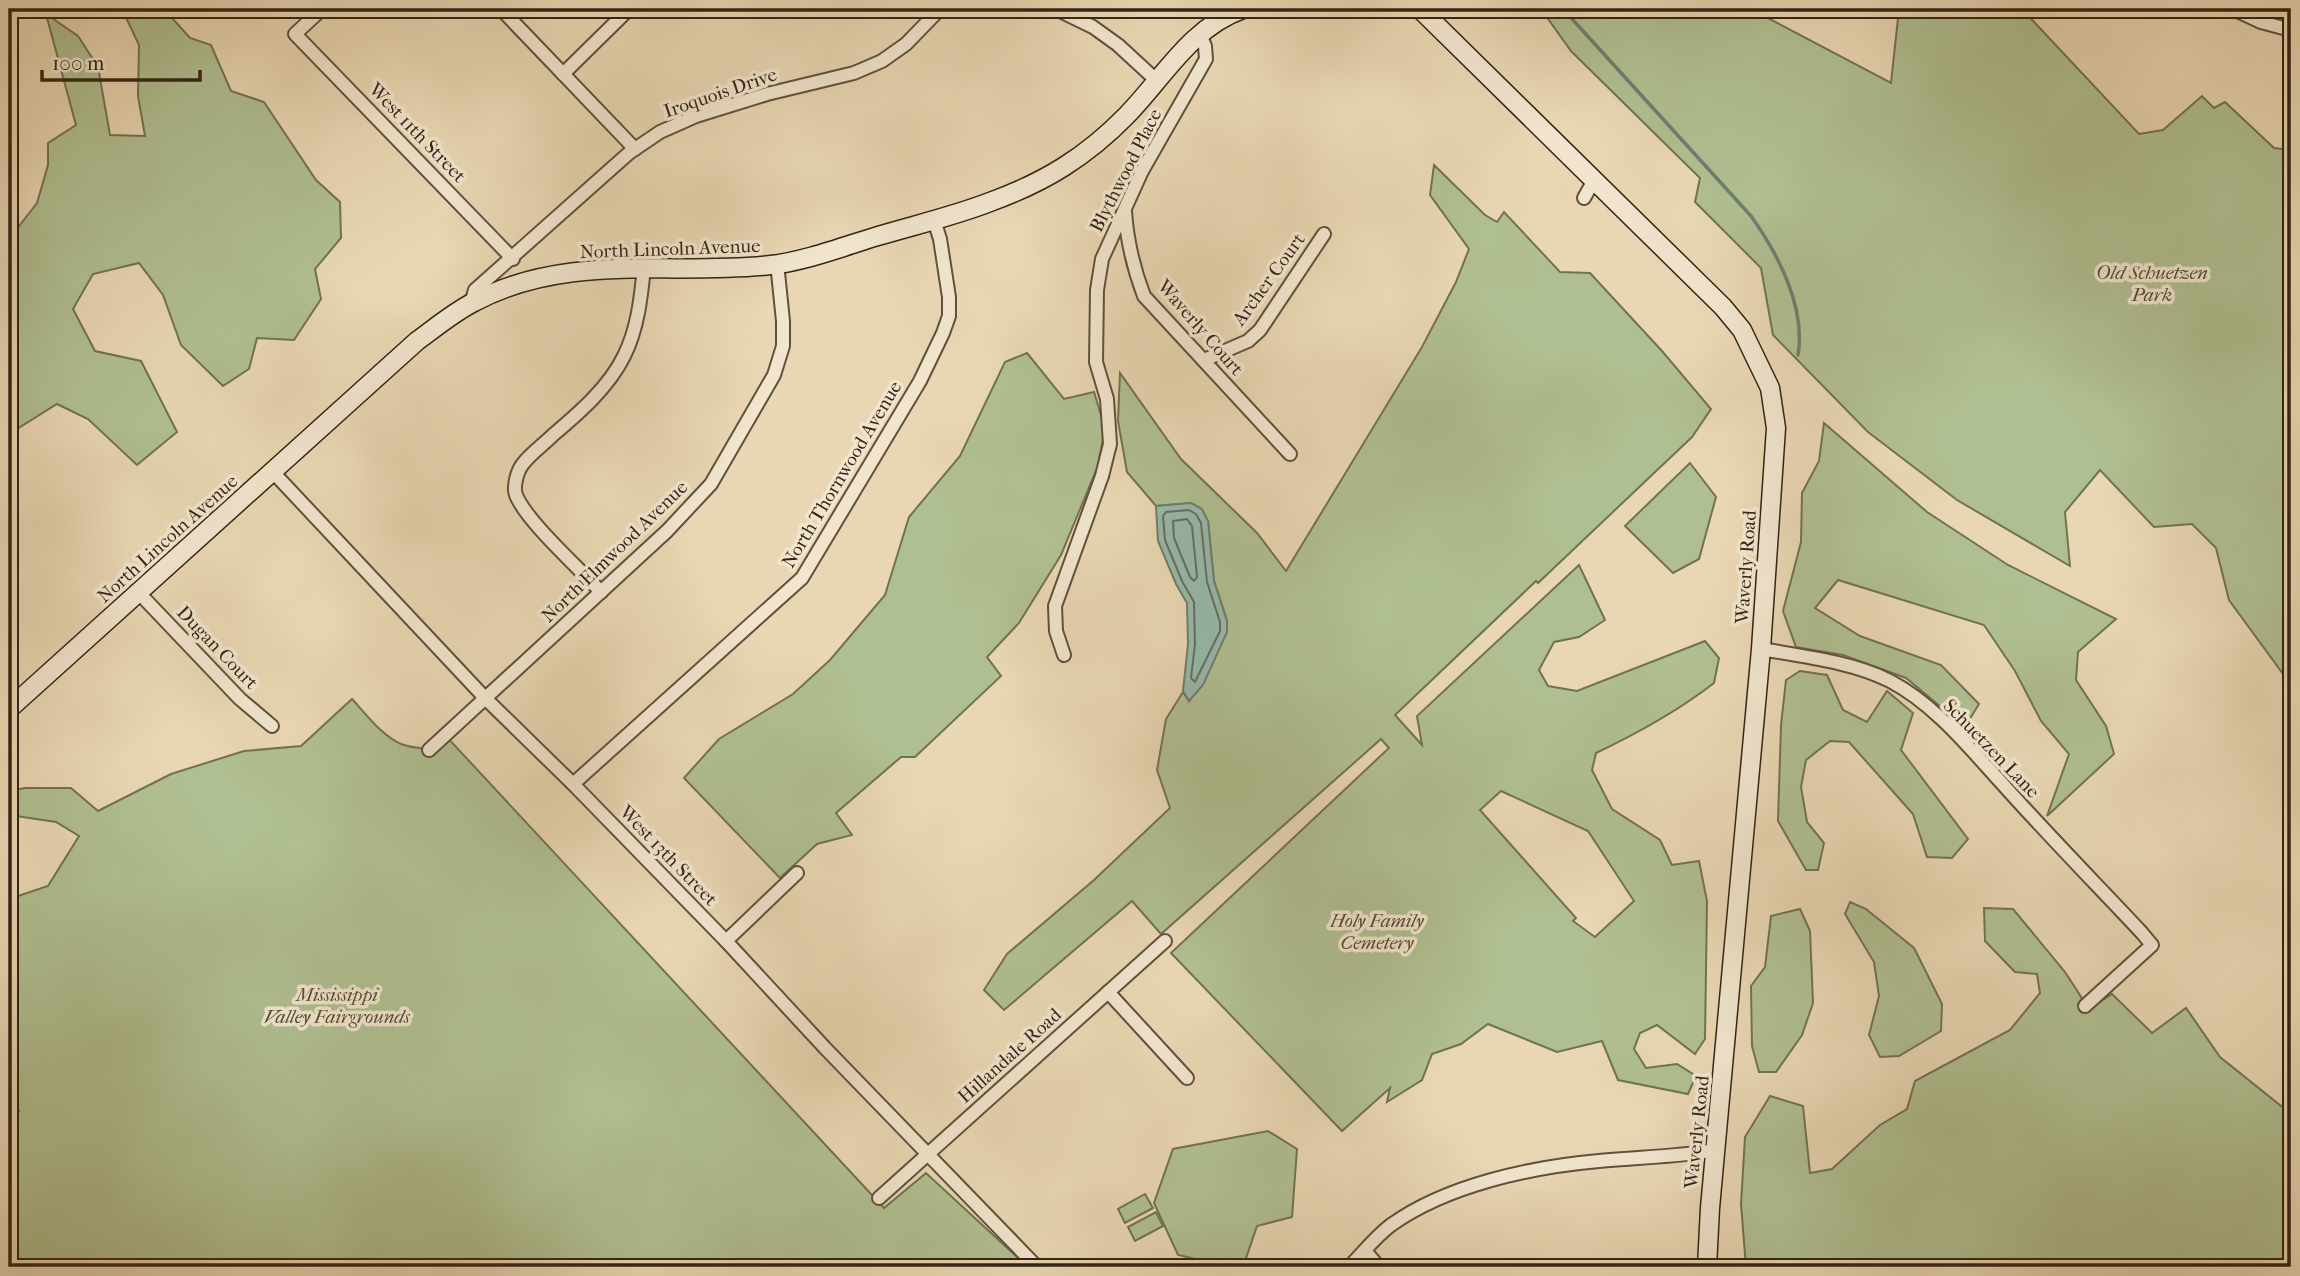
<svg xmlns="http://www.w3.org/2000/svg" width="2300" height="1276" viewBox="0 0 2300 1276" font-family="'IM FELL French Canon',serif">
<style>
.green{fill:#b0bf91;stroke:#717253;stroke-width:2;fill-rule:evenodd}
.water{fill:#97baad;stroke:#6f7e70;stroke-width:2}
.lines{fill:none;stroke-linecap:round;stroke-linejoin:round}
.shore{stroke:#646f61;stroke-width:2}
.stream{stroke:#6f7e70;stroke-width:3.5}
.street-casing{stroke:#60513c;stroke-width:16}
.secondary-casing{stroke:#322415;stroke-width:21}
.street{stroke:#f1e5ce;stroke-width:12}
.secondary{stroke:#f1e5ce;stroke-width:18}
.labels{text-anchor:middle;stroke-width:7;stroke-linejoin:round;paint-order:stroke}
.street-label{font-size:19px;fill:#322415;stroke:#f1e5ce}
.park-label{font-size:19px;font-style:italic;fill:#524b34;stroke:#f1e5ce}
</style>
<rect width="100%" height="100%" fill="#e9d7b3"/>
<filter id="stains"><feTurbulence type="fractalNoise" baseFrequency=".00286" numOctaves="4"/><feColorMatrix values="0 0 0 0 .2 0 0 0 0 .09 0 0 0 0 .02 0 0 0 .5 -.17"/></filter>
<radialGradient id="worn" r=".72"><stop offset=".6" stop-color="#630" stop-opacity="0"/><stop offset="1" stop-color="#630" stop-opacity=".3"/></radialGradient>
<g class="green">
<polygon points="122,9 164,9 190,38 211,45 231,91 264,102 316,180 340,202 341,238 315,269 321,299 294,340 257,338 249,369 223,386 181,345 163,295 139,263 93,274 73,309 95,351 141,361 177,432 137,465 88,419 57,404 9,434 9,239 37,203 48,165 48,143 76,125 46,14 78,36 98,67 110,135 145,136 138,96 139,45"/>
<polygon points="1541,9 1751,9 1891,83 1899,9 2022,9 2139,134 2163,130 2202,96 2214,108 2225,102 2274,148 2291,150 2291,685 2229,600 2216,548 2192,524 2154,527 2100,470 2065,512 2070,566 1957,500 1868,432 1773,335 1761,268 1695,202 1700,178 1571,51"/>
<path d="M1434,165l51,50 12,7 7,-10 56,60 30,1 72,78 49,58 -19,28 -154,146 -2,-2 -141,134 27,30 -5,-29 162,-151 26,55 -26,17 -25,5 -15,28 9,16 29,5 128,-50 14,17 -5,25c-36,28 -76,50 -118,70l-4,17 20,39 48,31 12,25 27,-4 8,40 -2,138 -10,15 -38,-29 -17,8 -6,16 12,19 31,-4 19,12 -8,18 -70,-14 -16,-39 -45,11 -69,-28 -27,20 -29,10 -10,26 -35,22 3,-14 -48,43 -171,-178 218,-205 -8,-9 -220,195 -29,-33 -128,109 -20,-20 23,-36 87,-74 76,-72 -13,-38 9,-51 17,-27 6,9 38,-80 -13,-40 -6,-60 -17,-18 -35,3 -29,-34 -9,-51 2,-48 61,86 76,74 29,38 136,-224 34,-65 13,-33 -39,-54zM1501,791l87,40 46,70 -39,36 -22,-16 3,-3 -96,-108z"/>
<polygon points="1027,353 1064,399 1094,392 1105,428 1098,466 1061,555 1019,623 987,657 1001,676 915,757 901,757 836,813 852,835 817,844 780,878 684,778 719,739 793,694 830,660 885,595 909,517 960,456 1005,362"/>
<polygon points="1824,423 1927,512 2008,565 2116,619 2078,652 2076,680 2106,726 2114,754 2047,816 2069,754 2041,721 2015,671 1984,625 1838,580 1815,608 1860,636 1941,665 1979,704 1965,727 1906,678 1843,655 1796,647 1783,611 1801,542 1802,493 1819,461"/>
<polygon points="1690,463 1716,497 1699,559 1673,573 1625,526"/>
<polygon points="1800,671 1827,675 1843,710 1867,722 1887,691 1913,713 1901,750 1968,839 1952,858 1927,857 1913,814 1849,742 1830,741 1806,760 1801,787 1807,822 1824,843 1818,870 1806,870 1778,821 1781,725 1786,680"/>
<path d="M352,699c14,15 30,37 49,45 10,4 18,3 28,6l16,-15 439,473 42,-35 102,94h-1019v-135l10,-21 -10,-21v-191l39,-13 31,-50 -23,-14 -47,-7v-24l16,-3h46l27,23 73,-37 73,-23 57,-5z"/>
<polygon points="1850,902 1866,909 1914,948 1942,1004 1941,1031 1899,1056 1880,1057 1869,1035 1879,996 1874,962 1845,914"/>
<polygon points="1984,908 2013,909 2065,972 2089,1009 2112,994 2152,1033 2186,1008 2220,1057 2291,1114 2291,1267 1746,1267 1741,1204 1745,1137 1770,1096 1803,1106 1810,1173 1832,1169 1880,1125 1907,1109 1915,1081 2010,1030 2040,993 2037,974 2015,972 1985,941"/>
<polygon points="1800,909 1810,931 1813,1003 1802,1035 1776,1072 1759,1072 1752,1046 1751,986 1765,967 1771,916"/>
<polygon points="1268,1131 1297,1149 1292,1217 1257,1226 1243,1267 1229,1267 1178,1255 1154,1203 1173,1149"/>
<polygon points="1145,1194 1153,1208 1125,1223 1118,1209"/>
<polygon points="1156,1212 1163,1226 1135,1241 1128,1227"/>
</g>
<polygon class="water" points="1191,503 1202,509 1208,521 1214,581 1227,621 1227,632 1203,685 1189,701 1183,691 1188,644 1187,603 1176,584 1158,541 1156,506"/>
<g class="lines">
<g class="shore">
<polygon points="1189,510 1196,514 1201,523 1207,582 1220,622 1220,631 1195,682 1191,678 1195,644 1194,602 1182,581 1165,540 1163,516 1166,512"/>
<polygon points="1187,519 1192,526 1197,577 1194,581 1190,577 1174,538 1173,521"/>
</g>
<path class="stream" d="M1563,9l188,207c27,38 55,91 47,139"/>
<g class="street-casing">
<g id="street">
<polyline points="322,9 295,34 513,259"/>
<polyline points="501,9 635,149"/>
<polyline points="1056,9 1093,27 1118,45 1156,80"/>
<polyline points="2233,9 2261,22 2291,30"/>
<polyline points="563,74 629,9"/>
<polyline points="1584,198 1593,182"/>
<path d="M1125,211c2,31 8,56 19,85l146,158"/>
<polyline points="471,303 475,290 629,153 660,132 696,116 767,94 854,73 882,61 906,44 940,9"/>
<polyline points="1204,360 1248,341 1260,330 1324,234"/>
<polyline points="272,471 486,699 573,784 726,941 825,1048 1037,1267"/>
<path d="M601,592c-20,-22 -75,-71 -85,-97 -3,-8 1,-23 6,-30 8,-11 21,-20 31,-30 26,-22 56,-48 71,-79 14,-28 17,-59 20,-89"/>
<polyline points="139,593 240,699 272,726"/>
<path d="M1761,649c40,7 92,13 129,32 46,24 82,70 117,108 44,49 90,96 135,144l10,12 -67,61"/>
<polyline points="1064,655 1056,631 1055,606 1102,476 1110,444 1107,399 1096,362 1097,290 1102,259 1142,171 1206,59 1205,46 1200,34"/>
<polyline points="429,750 667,531 711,484 774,375 783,346 783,321 777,263"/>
<polyline points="573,784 802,578 920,381 943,333 949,316 949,297 940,239 934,220"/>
<polyline points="726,941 797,873"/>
<polyline points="1108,992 1187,1078"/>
<polyline points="879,1198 1165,941"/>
<polyline points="1365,1251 1379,1267"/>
<path d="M1349,1267c14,-14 26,-30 42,-42 56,-40 140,-58 208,-64 40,-4 78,-4 117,-11"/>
</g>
</g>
<g class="secondary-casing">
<g id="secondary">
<polyline points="1420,9 1723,307 1742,330 1770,388 1776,428 1761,649 1710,1208 1707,1267"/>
<path d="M9,709l408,-368c18,-13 37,-29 57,-39 94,-50 197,-26 297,-37 35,-4 74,-19 107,-29 37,-11 76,-20 112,-34 55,-20 96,-45 137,-87 37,-38 64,-88 116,-106"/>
</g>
</g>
<use href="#street" class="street"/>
<use href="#secondary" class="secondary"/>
</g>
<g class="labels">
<g class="street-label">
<text transform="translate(720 92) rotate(-19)" y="7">Iroquois Drive</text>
<text transform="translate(418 132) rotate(46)" y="7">West 11th Street</text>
<text transform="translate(1125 170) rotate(-63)" y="7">Blythwood Place</text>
<text transform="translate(670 248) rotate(-2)" y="7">North Lincoln Avenue</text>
<text transform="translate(1268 279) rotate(-54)" y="7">Archer Court</text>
<text transform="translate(1201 327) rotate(49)" y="7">Waverly Court</text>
<text transform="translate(841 474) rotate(-59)" y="7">North Thornwood Avenue</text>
<text transform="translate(167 538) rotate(-42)" y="7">North Lincoln Avenue</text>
<text transform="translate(614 551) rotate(-44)" y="7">North Elmwood Avenue</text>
<text transform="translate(1745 567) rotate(-86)" y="7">Waverly Road</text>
<text transform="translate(218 647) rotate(46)" y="7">Dugan Court</text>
<text transform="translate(1992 748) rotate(46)" y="7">Schuetzen Lane</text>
<text transform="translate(669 855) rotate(46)" y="7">West 13th Street</text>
<text transform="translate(1009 1055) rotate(-42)" y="7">Hillandale Road</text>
<text transform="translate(1696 1132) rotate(-84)" y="7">Waverly Road</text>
</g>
<g class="park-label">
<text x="2152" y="279">Old Schuetzen<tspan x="2152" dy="22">Park</tspan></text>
<text x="1377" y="927">Holy Family<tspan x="1377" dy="22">Cemetery</tspan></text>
<text x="337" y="1001">Mississippi<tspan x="337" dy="22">Valley Fairgrounds</tspan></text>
</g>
</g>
<rect width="2300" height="1276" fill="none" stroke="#e9d7b3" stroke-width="35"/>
<rect x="10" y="10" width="2279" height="1255" fill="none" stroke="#322415" stroke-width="3.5"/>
<rect x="18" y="18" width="2265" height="1241" fill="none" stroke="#322415" stroke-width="2"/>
<path d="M42 70v10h158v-10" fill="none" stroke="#322415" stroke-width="3.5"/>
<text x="52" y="70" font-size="21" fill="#322415" stroke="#f1e5ce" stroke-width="5" paint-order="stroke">100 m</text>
<rect width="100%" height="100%" filter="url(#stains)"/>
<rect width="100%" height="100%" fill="url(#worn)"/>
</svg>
